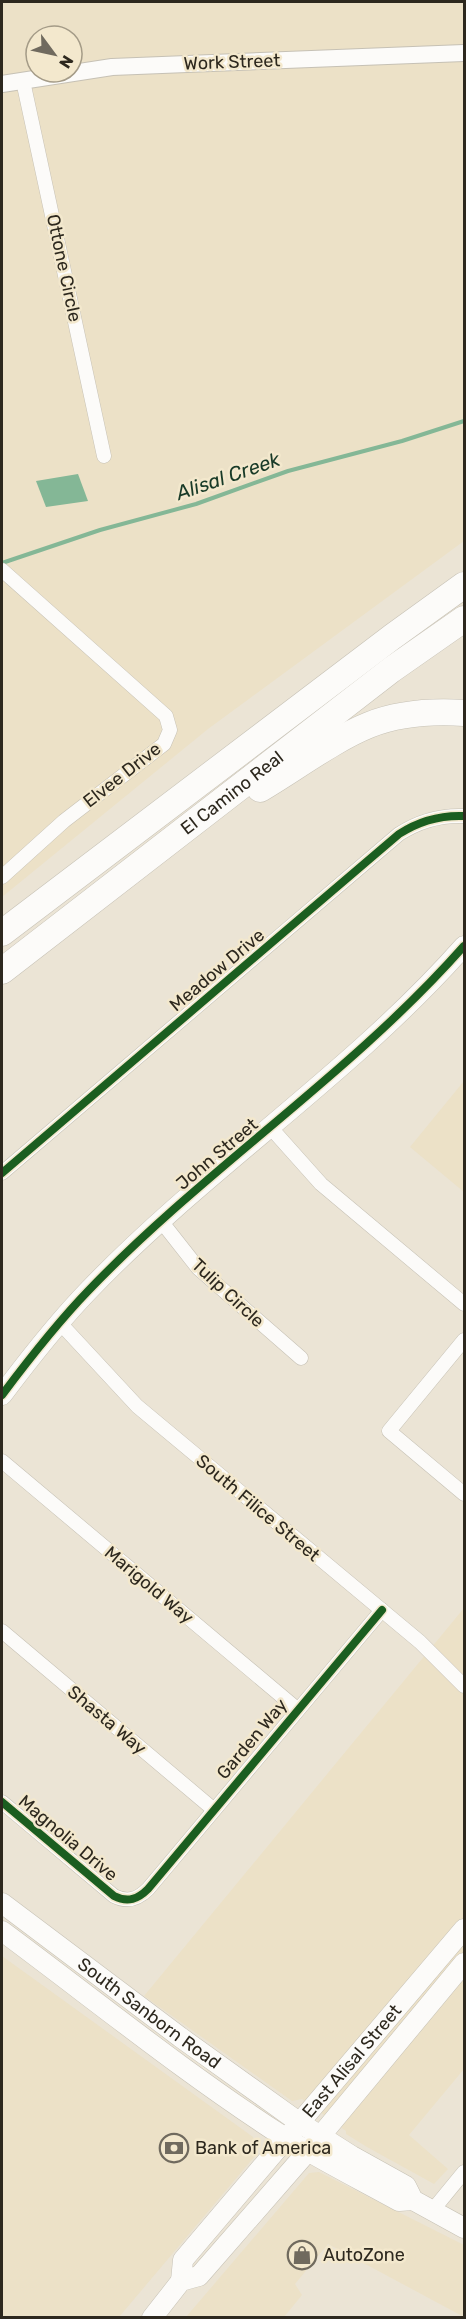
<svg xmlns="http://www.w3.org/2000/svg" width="466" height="2319" viewBox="0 0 466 2319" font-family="Rubik,sans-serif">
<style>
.built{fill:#ece1c7;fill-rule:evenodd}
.water{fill:#84b796}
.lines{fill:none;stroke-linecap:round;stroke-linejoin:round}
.stream{stroke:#84b796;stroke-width:4}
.minor-casing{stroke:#c6c1b5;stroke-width:15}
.tertiary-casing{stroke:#c6c1b5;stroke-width:18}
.secondary-casing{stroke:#c6c1b5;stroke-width:21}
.motorway-casing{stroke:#c6c1b5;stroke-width:27}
.minor{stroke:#fcfbf9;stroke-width:14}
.tertiary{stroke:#fcfbf9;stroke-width:16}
.secondary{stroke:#fcfbf9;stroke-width:20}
.motorway{stroke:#fcfbf9;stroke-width:26}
.cycleway-casing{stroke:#f3e8cd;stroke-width:11}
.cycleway{stroke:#1b5e20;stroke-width:8}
.labels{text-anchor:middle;stroke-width:5;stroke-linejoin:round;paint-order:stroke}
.street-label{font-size:18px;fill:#2d281e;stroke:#f3e8cd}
.poi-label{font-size:18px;fill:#2d281e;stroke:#f3e8cd;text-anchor:start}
.water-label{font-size:20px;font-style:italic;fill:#183a27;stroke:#f3e8cd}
</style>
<rect width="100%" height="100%" fill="#ebe4d5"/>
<g class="built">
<path d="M2,2h462v539l-256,188 -206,168zM36,36h36v36h-36z"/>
<polygon points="464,1081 464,1192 410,1147"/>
<polygon points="464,1608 464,2069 409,2135 448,2169 434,2184 367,2147 346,2134 346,2131 302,2099 292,2101 144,1996"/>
<polygon points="2,1956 253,2137 256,2145 255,2156 119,2317 2,2317"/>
<polygon points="319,2172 464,2245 464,2317 328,2244 295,2284 302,2295 284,2317 186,2317 309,2173"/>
</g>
<polygon class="water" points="78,474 88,501 46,507 36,481"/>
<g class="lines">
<polyline class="stream" points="2,563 100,530 196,504 288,471 402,441 464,421"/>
<g class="minor-casing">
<g id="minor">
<polyline points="23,81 104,456"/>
<polyline points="2,570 166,716 170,730 164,744 64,821 2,877"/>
<polyline points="271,1128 321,1184 464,1304"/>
<path d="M2,1173l397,-339c20,-13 41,-19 65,-18"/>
<polyline points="161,1221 198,1268 301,1358"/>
<polyline points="60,1323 137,1406 420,1642 464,1686"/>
<polyline points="464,1340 389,1431 464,1494"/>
<polyline points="2,1461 297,1709"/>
<polyline points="2,1631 213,1809"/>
<path d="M2,1802l112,94c14,7 24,3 34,-7l234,-279"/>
<polyline points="432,2211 464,2172"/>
</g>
</g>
<g class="tertiary-casing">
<polyline id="tertiary" points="2,84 112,67 464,53"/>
</g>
<g class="secondary-casing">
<g id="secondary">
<path d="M2,1395c27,-36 55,-72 87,-105 117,-122 262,-216 375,-344"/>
<path id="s1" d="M2,1903l178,134 120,86 52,33 54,30 7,14 51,28"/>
<path d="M2,1931c93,69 184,143 282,206 37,23 77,43 115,64l14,-1"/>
<path id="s2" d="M181,2281l2,-21 281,-331"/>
<polyline points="152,2318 181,2281 199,2276 308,2151 464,1963"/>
</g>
</g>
<g class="motorway-casing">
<g id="motorway">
<path d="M260,789c34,-20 74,-50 109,-64 30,-12 64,-14 95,-12"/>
<polyline points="2,933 392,637 464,585"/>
<path id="s3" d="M2,971l389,-301 73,-51"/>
</g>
</g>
<use href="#minor" class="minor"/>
<use href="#tertiary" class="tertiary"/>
<use href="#secondary" class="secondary"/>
<use href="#motorway" class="motorway"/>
<g class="cycleway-casing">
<g id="cycleway">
<path d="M2,1173l397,-339c20,-13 41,-19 65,-18"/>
<path d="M2,1395c27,-36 55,-72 87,-105 117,-122 262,-216 375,-344"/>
<path d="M2,1802l112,94c14,7 24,3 34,-7l234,-279"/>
</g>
</g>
<use href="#cycleway" class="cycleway"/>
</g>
<defs>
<g id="bank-ring" transform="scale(1.5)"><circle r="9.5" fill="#f3e8cd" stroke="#706a5e" stroke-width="1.5"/><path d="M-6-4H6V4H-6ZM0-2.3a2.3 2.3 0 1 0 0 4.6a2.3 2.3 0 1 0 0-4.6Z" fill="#706a5e"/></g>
<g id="shop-ring" transform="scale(1.5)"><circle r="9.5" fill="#f3e8cd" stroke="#706a5e" stroke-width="1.5"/><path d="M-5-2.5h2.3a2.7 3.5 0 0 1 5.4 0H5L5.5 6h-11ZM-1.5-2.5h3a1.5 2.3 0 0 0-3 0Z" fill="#706a5e"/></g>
</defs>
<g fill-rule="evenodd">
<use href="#bank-ring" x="174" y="2148"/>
<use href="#shop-ring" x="302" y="2255"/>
</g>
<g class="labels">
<g class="street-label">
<text transform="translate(232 62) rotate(-2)" y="6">Work Street</text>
<text transform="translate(64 268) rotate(78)" y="6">Ottone Circle</text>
<text transform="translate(122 775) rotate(-38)" y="6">Elvee Drive</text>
<text dy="6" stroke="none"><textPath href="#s3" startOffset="291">El Camino Real</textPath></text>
<text transform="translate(217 970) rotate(-40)" y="6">Meadow Drive</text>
<text transform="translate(217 1154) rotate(-40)" y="6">John Street</text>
<text transform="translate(228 1293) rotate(43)" y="6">Tulip Circle</text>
<text transform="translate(258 1508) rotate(40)" y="6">South Filice Street</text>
<text transform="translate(149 1585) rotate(40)" y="6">Marigold Way</text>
<text transform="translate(107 1720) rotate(40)" y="6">Shasta Way</text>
<text transform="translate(252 1739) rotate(-50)" y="6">Garden Way</text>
<text transform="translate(68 1838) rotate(40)" y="6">Magnolia Drive</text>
<text dy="6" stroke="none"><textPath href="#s1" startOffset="184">South Sanborn Road</textPath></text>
<text dy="6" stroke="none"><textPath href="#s2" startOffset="282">East Alisal Street</textPath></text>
</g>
<g class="poi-label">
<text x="195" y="2154">Bank of America</text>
<text x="323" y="2261">AutoZone</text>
</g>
<g class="water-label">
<text transform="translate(228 476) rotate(-19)" y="7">Alisal Creek</text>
</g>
</g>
<rect width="466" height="2319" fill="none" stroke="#2d281e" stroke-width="6"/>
<g transform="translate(54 54) rotate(123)"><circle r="28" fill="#f3e8cd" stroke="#a49b87" stroke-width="1.5"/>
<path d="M0-4.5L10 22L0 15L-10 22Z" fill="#706a5e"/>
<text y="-9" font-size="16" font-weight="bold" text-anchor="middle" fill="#2d281e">N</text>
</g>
</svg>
